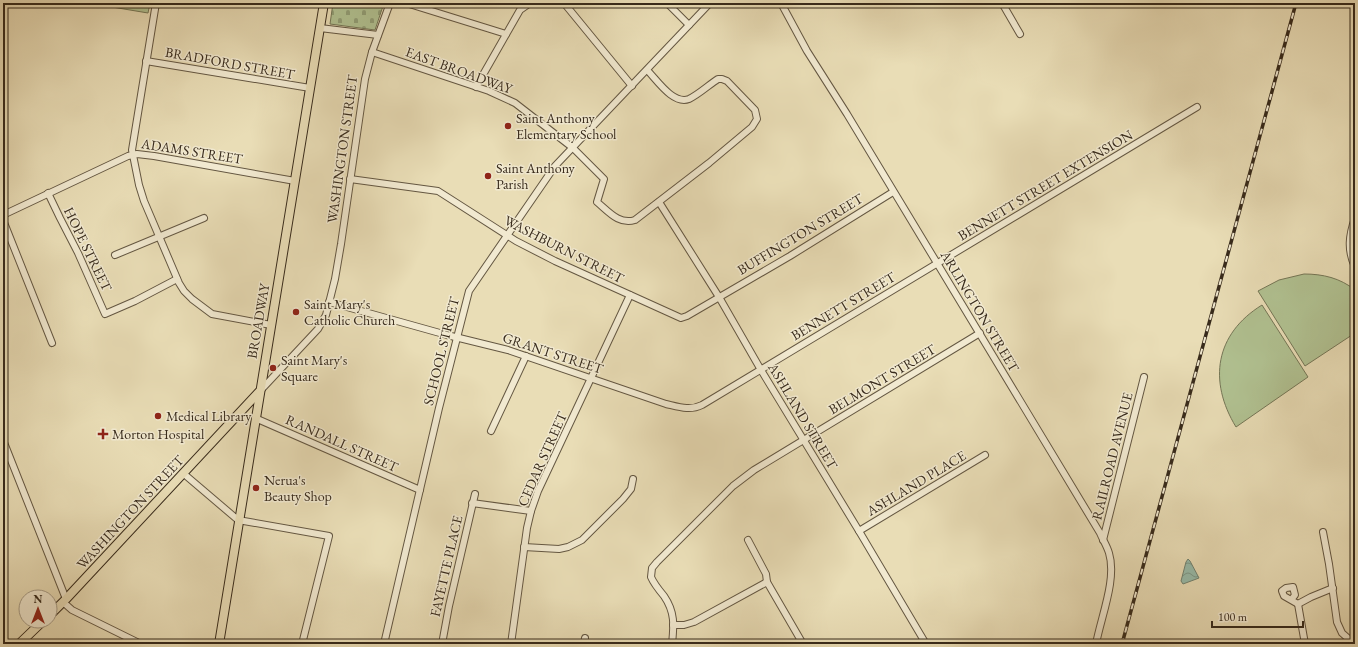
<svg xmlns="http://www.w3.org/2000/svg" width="1358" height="647" viewBox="0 0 1358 647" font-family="'EB Garamond',serif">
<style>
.green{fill:#b1c292;stroke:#747656}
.cemetery{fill:url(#cemetery-stones);stroke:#747656}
.water{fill:url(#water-waves);stroke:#718271}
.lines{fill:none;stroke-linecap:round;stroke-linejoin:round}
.minor-casing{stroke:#645742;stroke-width:8}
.major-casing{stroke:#372a1b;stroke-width:10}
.minor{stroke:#f1e9d0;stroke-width:6}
.major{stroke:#e9ddb6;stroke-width:8}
.rail-casing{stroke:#372a1b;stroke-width:3.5}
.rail{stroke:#f1e9d0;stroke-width:2;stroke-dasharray:6;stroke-linecap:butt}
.poi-dot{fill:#8f2418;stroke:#f1e9d0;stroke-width:1.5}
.labels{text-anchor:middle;stroke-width:3;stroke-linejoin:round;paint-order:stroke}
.street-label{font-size:14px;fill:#372a1b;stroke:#f1e9d0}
.poi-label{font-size:14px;fill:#372a1b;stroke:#f1e9d0;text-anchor:start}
</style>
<defs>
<pattern id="cemetery-stones" width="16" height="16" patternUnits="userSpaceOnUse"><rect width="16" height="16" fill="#b1c292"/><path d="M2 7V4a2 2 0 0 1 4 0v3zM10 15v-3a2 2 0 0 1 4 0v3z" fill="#919e76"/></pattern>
<pattern id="water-waves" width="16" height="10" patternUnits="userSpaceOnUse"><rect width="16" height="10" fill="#98bcab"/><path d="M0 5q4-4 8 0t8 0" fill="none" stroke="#7d998a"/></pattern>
</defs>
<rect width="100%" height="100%" fill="#e9ddb6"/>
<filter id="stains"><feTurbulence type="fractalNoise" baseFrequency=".005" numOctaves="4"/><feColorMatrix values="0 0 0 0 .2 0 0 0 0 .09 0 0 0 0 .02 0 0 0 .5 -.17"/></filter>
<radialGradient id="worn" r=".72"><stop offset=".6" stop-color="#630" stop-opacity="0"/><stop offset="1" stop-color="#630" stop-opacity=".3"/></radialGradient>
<g class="green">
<polygon points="88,3 150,3 148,13"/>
<path d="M1304,274c19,0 36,4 51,16v43l-50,33 -47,-75 21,-11z"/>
<path d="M1262,305l46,72 -72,50c-28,-46 -21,-93 26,-122z"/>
</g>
<polygon class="cemetery" points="333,3 384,3 375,30 330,24"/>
<polygon class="water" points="1188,559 1190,561 1199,578 1183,584 1181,581 1186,562"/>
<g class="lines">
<g class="minor-casing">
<g id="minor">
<polyline points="156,3 132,150 139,185 144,201 179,283 184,291 192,299 212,314 271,325"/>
<polyline points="406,3 506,34"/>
<polyline points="564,3 632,86"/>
<polyline points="667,3 689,25"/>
<path d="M781,3l26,48 40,63 253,419c3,7 7,13 9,20 8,26 -8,64 -13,91"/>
<polyline points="1002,3 1020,34"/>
<polyline points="320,28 378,35"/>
<path d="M372,52l117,39 26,12 58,45 31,31 -7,23c12,10 22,23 38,18l74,-57 43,-36 5,-8 -2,-9 -28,-29 -5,-2h-4c-8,5 -20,16 -29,20 -16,6 -32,-19 -42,-29"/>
<polyline points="146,61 310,88"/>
<polyline points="476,87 520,10 530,3"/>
<polyline points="350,179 438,191 516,241 555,261 681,318 687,316 790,256 893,192"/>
<polyline points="48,193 60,218 78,253 105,314 135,301 177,279"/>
<polyline points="659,202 719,297 761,370 859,531 926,644"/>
<polyline points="3,215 128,156 137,154 154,156 295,181"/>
<path d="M1355,218c-6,17 -8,32 0,49"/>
<polyline points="3,220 52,343"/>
<polyline points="115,255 204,218"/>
<path d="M329,302l118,33 61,15 158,54c13,3 24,7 36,1l495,-298"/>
<polyline points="260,391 318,329 326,315 335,279 341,244 365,79 372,52 390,3"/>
<polyline points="255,418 420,490"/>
<polyline points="491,431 526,356"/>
<polyline points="3,440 66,599"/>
<polyline points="184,474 238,520 329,536 302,644"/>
<polyline points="472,503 531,511"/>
<polyline points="859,531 985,455"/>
<polyline points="1323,532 1329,564 1337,622 1342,633 1350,640 1355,643"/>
<polyline points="748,540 766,574 767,582 803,644"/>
<polyline points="1103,540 1144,377"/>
<polyline points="524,547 559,549 568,547 582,540 623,499 631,489 633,479"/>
<polyline points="1291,600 1295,595 1293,587 1286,588 1282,591 1284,596 1298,604"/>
<polyline points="63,602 72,610 141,644"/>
<polyline points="1298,604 1305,644"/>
<polyline points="1298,604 1311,597 1333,588"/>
<polyline points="673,625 684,625 694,622 767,582"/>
<polyline points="384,644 439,408 469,291 555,166 710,3"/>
<polyline points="442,644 449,606 475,494"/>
<polyline points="511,644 527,528 531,511 538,491 630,295"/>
<polyline points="584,644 585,638"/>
<path d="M672,644c2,-19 3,-32 -8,-48 -5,-6 -10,-12 -13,-19l1,-9 5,-6 76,-76 21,-16 226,-137"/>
</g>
</g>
<g class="major-casing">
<g id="major">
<polyline points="50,615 66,599 259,392"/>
<polyline points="19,644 43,621"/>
<polyline points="219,644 324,3"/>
</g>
</g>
<use href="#minor" class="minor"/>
<use href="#major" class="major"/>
<g class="rail-casing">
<polyline id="rail" points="1122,644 1296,3"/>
</g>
<use href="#rail" class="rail"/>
</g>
<g class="poi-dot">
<circle cx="508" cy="126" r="4"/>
<circle cx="488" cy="176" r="4"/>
<circle cx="296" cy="312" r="4"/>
<circle cx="273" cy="368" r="4"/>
<circle cx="158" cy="416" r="4"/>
<path d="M101 428h4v4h4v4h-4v4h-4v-4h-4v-4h4z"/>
<circle cx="256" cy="488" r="4"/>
</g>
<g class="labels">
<g class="street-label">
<text transform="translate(230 63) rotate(10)" y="5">BRADFORD STREET</text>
<text transform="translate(459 70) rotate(20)" y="5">EAST BROADWAY</text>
<text transform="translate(342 149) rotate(-82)" y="5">WASHINGTON STREET</text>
<text transform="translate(192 151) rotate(9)" y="5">ADAMS STREET</text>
<text transform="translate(1045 185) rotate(-31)" y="5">BENNETT STREET EXTENSION</text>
<text transform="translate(800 234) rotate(-31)" y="5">BUFFINGTON STREET</text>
<text transform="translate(88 249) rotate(64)" y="5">HOPE STREET</text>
<text transform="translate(564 249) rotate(27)" y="5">WASHBURN STREET</text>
<text transform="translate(843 306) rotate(-31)" y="5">BENNETT STREET</text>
<text transform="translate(980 311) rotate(59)" y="5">ARLINGTON STREET</text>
<text transform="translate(258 321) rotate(-80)" y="5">BROADWAY</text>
<text transform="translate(441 351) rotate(-76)" y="5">SCHOOL STREET</text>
<text transform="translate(553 353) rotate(18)" y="5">GRANT STREET</text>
<text transform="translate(882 379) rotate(-31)" y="5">BELMONT STREET</text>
<text transform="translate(803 416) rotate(59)" y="5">ASHLAND STREET</text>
<text transform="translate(342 443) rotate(24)" y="5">RANDALL STREET</text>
<text transform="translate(1112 456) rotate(-76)" y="5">RAILROAD AVENUE</text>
<text transform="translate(542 459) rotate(-66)" y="5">CEDAR STREET</text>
<text transform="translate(916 483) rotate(-31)" y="5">ASHLAND PLACE</text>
<text transform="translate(130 512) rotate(-47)" y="5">WASHINGTON STREET</text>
<text transform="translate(446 566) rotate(-77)" y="5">FAYETTE PLACE</text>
</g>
<g class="poi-label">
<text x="516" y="123">Saint Anthony<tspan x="516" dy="16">Elementary School</tspan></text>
<text x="496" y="173">Saint Anthony<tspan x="496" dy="16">Parish</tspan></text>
<text x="304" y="309">Saint Mary's<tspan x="304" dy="16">Catholic Church</tspan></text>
<text x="281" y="365">Saint Mary's<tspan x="281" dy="16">Square</tspan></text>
<text x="166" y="421">Medical Library</text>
<text x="112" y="439">Morton Hospital</text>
<text x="264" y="485">Nerua's<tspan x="264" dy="16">Beauty Shop</tspan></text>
</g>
</g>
<rect width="1358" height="647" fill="none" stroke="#e9ddb6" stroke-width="16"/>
<rect x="4" y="4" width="1350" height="639" fill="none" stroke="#372a1b" stroke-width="2"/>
<rect x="8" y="8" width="1342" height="631" fill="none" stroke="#372a1b"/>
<g transform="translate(38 609)"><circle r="19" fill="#f1e9d0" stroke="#a79d88"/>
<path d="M0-3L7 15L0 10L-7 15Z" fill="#8f2418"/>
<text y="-6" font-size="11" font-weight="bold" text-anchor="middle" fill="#372a1b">N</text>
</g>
<path d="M1212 621v6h91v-6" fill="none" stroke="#372a1b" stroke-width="2"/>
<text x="1218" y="621" font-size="12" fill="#372a1b" stroke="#f1e9d0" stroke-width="3" paint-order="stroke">100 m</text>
<rect width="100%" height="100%" filter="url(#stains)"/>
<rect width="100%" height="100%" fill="url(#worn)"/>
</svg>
